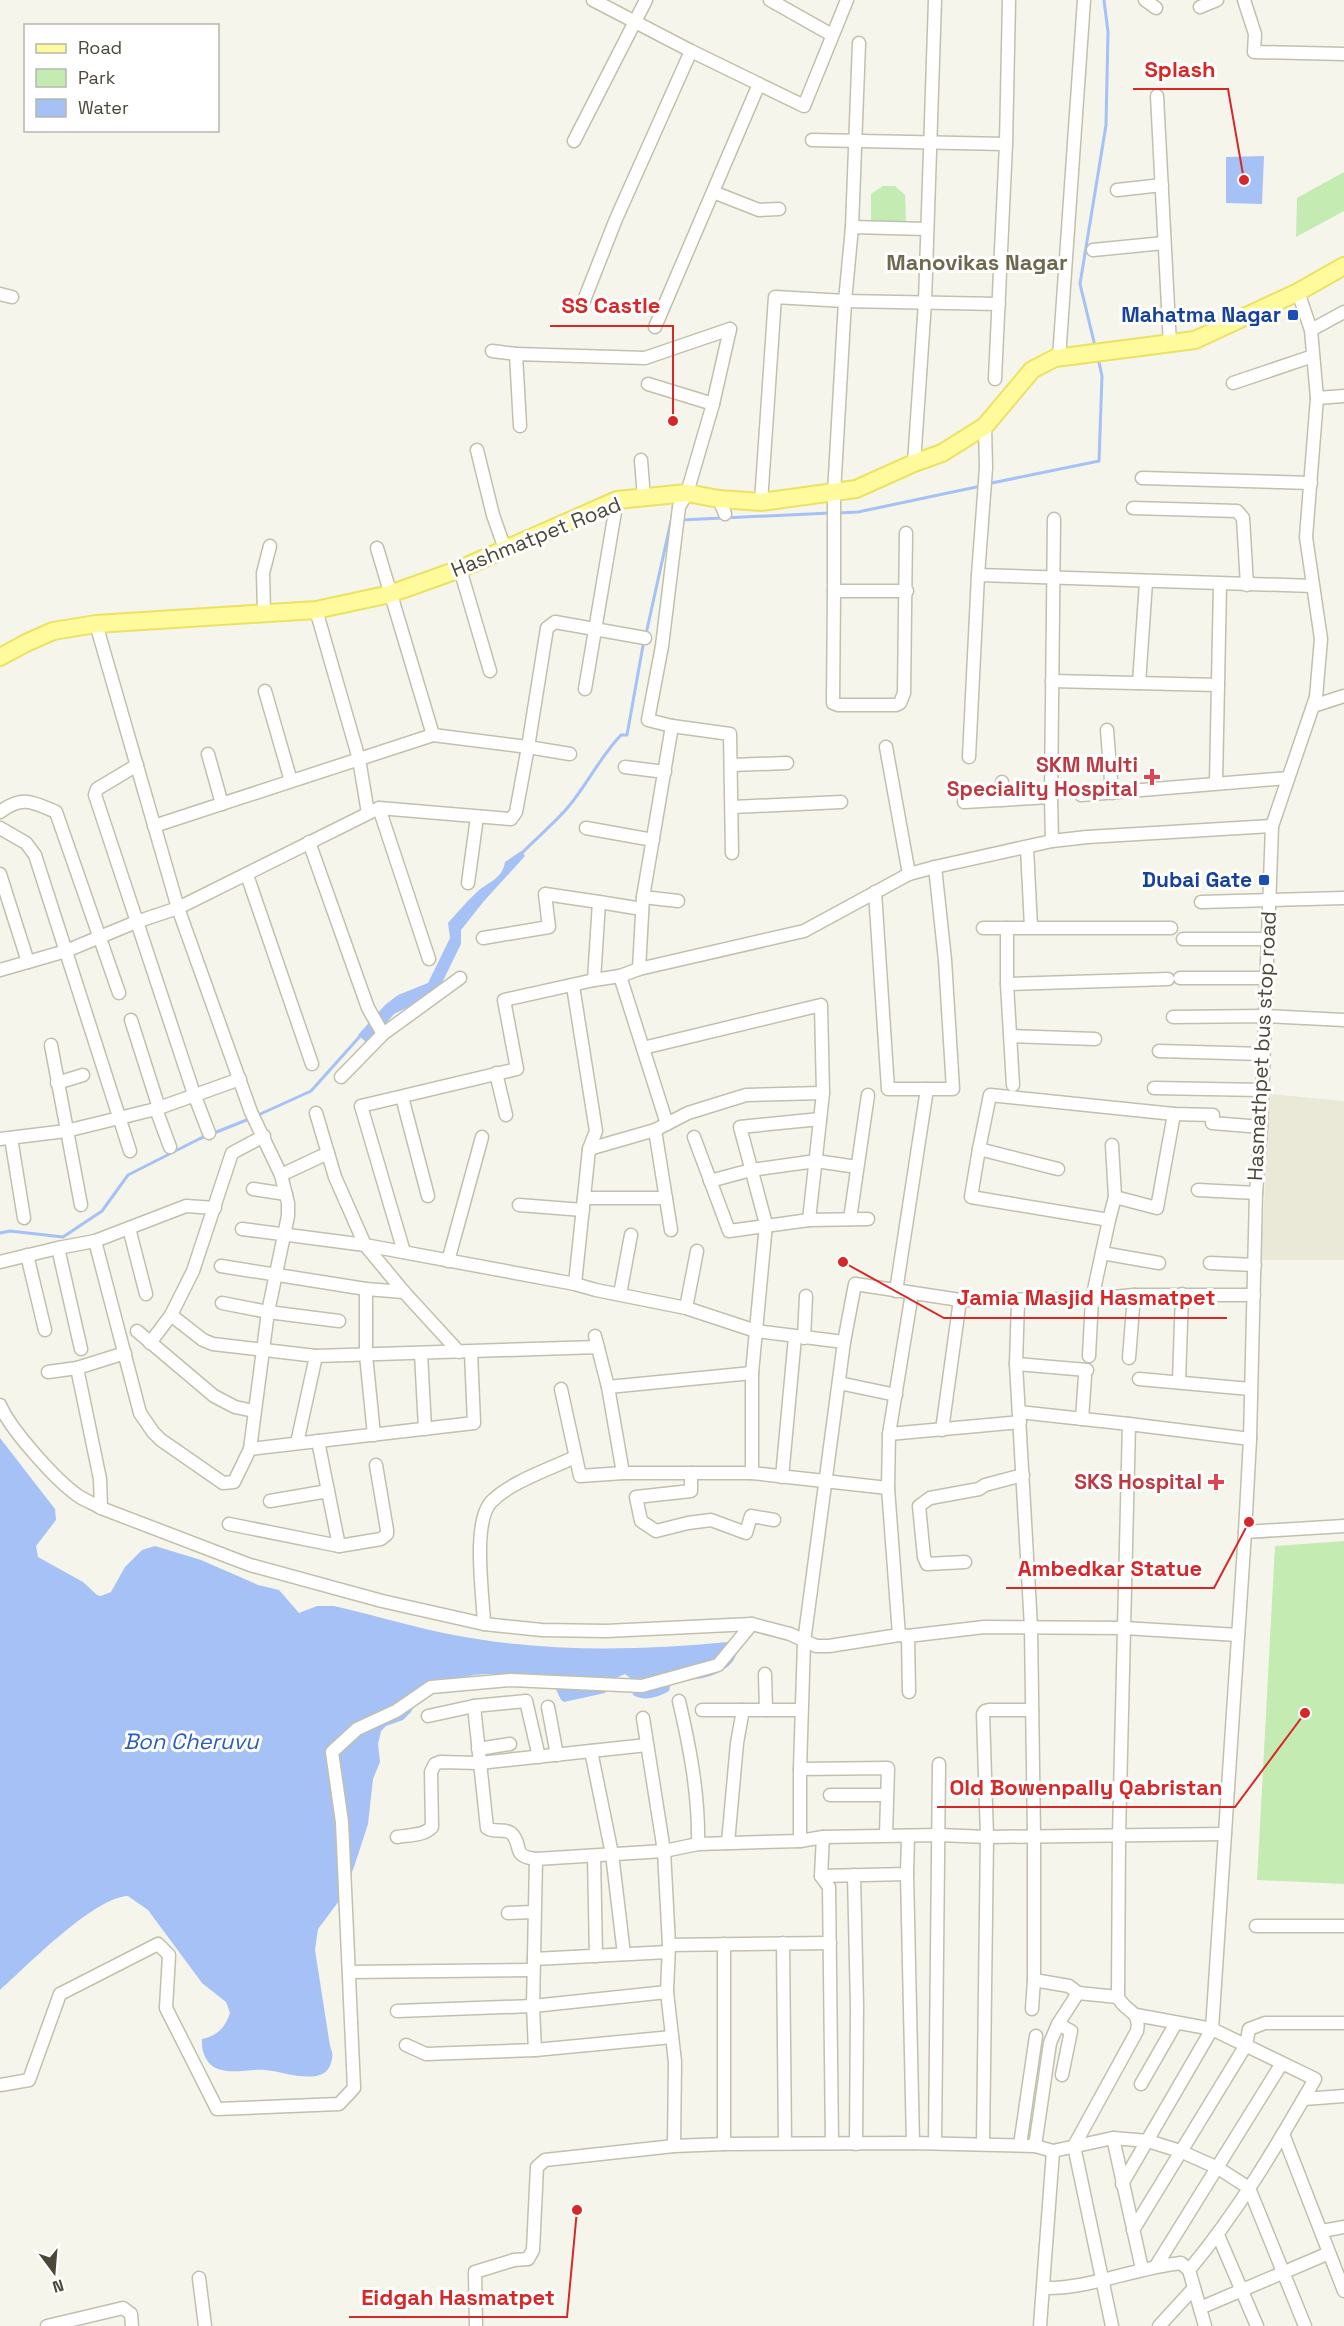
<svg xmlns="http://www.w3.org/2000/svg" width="1344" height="2326" viewBox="0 0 1344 2326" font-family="'Space Grotesk',sans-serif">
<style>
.residential{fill:#eae9d8}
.green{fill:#c4ecb2}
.water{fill:#a5c1f5}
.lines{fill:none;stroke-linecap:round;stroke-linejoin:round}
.stream{stroke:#a5c1f5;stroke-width:3}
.minor-casing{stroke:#c2c0ac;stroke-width:15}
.major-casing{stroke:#ebe264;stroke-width:20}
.minor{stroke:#fff;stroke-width:12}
.major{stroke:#fffa9b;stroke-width:16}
.transit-dot{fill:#1a4fb4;stroke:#fff;stroke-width:2}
.health-dot{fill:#e0444e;stroke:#fff;stroke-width:2}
.labels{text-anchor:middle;stroke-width:6;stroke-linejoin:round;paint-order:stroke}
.transit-label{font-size:21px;font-weight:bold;fill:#164399;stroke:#fff;text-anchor:end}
.street-label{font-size:21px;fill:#4b4838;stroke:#fff}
.health-label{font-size:21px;font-weight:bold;fill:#be3a42;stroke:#fff;text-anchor:end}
.neighbourhood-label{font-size:22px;font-weight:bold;fill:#6e694e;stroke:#fff}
.water-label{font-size:22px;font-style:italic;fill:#295cbe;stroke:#fff}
.leader{fill:none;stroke:#d62828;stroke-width:2}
.callout-dot{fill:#d62828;stroke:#fff;stroke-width:2}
.callout-label{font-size:22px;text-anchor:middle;font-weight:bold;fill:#d62828;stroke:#fff;stroke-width:6;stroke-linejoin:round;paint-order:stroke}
</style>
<rect width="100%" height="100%" fill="#f6f5eb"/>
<polygon class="residential" points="1270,1094 1344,1101 1344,1260 1261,1260"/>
<g class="green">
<polygon points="1344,172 1344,211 1296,237 1297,198"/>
<polygon points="883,186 895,186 905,195 906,220 904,225 871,223 871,194"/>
<polygon points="1344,1541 1344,1884 1257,1880 1275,1546"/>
</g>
<g class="water">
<polygon points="1264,156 1262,204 1226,203 1226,157"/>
<path d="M521,851l4,5 -41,45 -23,29v14l-24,49 -43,21 -26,30 -10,-9 27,-30 13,-10 30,-12 22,-45 -2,-15c9,-10 18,-21 28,-30 11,-11 26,-13 29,-31z"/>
<path d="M0,1438l55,71 1,11 -20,26 2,11 45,25 14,13 4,1 10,-4 14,-25 17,-17 13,-4 46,14 57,25 21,5 20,23 18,-7h17c48,11 95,26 143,33 82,13 168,11 251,3l9,7c0,18 -24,28 -40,30 -8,1 -17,-1 -25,-1l-3,13c-10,6 -25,11 -36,4l-3,-17 -5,-4 -14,6 -6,13 -41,9 -3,-2 -7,-15c-26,-6 -53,-14 -79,-10 -19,3 -37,11 -54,18l-10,19 -8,8 -17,6 -5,5 -3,13 2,18 -7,17 -5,45 -14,43 -12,30 -24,32 -3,21 15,96c3,7 3,10 1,17 -7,25 -48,8 -66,7 -15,-1 -33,4 -47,-1 -12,-4 -17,-18 -16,-30 15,-3 23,-11 28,-26l-4,-11 -24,-19 -54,-73 -20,-14c-34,1 -101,70 -128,94z"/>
</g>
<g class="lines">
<g class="stream">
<polyline points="1095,346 1080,284 1106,125 1108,32 1104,0"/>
<polyline points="987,484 1099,461 1102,376 1098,358"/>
<polyline points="837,513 858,512 981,486"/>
<polyline points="681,520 830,513"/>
<polyline points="646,634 671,521 675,521"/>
<path d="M520,855c16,-17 34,-31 49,-49 19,-23 31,-49 52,-71h6l17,-95"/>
<polyline points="256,1116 311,1091 362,1034"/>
<polyline points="0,1233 10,1231 63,1237 102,1211 128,1175 199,1139 249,1119"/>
</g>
<g class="minor-casing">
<g id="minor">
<polyline points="593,0 691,51 804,106 847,0"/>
<polyline points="770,0 832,35"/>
<polyline points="1145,0 1156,8"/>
<polyline points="1244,0 1255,34 1254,52 1344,54"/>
<polyline points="1200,7 1217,0"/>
<polyline points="859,43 852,227 845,301 834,493 834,591 907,591"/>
<polyline points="1157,96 1170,345"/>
<polyline points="812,140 1006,144"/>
<polyline points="574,141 646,0"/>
<polyline points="1117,190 1162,185"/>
<polyline points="713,192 759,210 779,209"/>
<polyline points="852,227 927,229"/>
<polyline points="1093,250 1164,243"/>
<polyline points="1298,292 1311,330 1317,398 1306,537 1321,639 1316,697 1272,826 1261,1127 1256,1193 1250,1439 1245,1532 1344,1526"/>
<polyline points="0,294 12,297"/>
<polyline points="581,308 616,219 691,51"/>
<polyline points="655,327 759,84"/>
<polyline points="730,329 713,404 687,493 679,507 662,646 648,720 672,726 730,734 732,853"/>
<polyline points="1311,330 1344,312"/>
<polyline points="492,351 516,354"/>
<polyline points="1059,358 1084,0"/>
<polyline points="995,379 1006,144 1009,0"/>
<polyline points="1233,383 1313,356"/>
<polyline points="648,384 713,404"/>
<polyline points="1317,398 1344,396"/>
<polyline points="520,426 516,354 645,358 730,329"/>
<polyline points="477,450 493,515 505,549"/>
<polyline points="641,460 644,498"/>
<polyline points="914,463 925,302 935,0"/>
<polyline points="1142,478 1311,483"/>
<polyline points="719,499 725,514"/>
<polyline points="761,502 775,297 845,301 999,304"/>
<polyline points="1133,508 1237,511 1243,518 1247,585"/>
<polyline points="377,548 433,735"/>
<polyline points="460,569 490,671"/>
<polyline points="978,575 1313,586"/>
<polyline points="834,591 833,703 838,705 896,705 900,703 904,693 906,533"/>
<polyline points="316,610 359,759 368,813"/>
<polyline points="264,612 263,573 270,546"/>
<polyline points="96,624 178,908 251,1112 281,1175 288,1203 288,1216 268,1312 250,1449"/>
<polyline points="1052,681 1218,685"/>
<polyline points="1139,683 1146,582"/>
<polyline points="585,689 617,500"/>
<polyline points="265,691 291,781"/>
<polyline points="1313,706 1344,696"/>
<polyline points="1107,730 1112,793"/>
<polyline points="886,747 909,874"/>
<polyline points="208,754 222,804"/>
<polyline points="570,754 528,747 547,628 555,622 645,638"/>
<polyline points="969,757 978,575 986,468 985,426"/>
<polyline points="137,765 97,789 95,795 194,1094 209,1133"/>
<polyline points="732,765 787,763"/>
<polyline points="625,767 665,772"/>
<polyline points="1002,782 1002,800"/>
<polyline points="1216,783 1220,584"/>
<polyline points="1081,795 1288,778"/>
<polyline points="964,802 1051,797"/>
<polyline points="733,807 841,802"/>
<polyline points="379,808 429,959"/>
<path d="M0,812c22,-17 33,-10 56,0l63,181"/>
<polyline points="0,828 26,843 35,855 130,1151"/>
<polyline points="586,828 653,840"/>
<polyline points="1052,841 1051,797 1054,519"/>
<polyline points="309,842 368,1008 383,1034"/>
<polyline points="1027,848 1031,927"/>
<polyline points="0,874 28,962"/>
<polyline points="247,875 312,1064"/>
<polyline points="468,883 477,817"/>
<polyline points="875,892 888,1089 953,1089 945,960 935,867"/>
<polyline points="643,897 678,901"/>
<polyline points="599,902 642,909"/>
<polyline points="1201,902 1344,898"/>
<polyline points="983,928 1007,928"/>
<polyline points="483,938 549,927 545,894 599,902 594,980"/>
<polyline points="1183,939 1267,939"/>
<polyline points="639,969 643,897 672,726"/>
<polyline points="0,970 66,951 136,922 178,908 379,808 511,819 516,812 528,747 433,735 154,826"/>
<polyline points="620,976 667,1124"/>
<polyline points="1180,978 1266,978"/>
<polyline points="1007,984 1168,979"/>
<polyline points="573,986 596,1131 589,1149 575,1284"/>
<polyline points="1173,1017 1265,1016 1344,1020"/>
<polyline points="131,1020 159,1108"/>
<polyline points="1011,1036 1095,1039"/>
<polyline points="51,1045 81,1205"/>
<polyline points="643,1048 821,1005 823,1093 809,1220"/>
<polyline points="1159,1051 1263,1054"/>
<polyline points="496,1073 506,1115"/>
<polyline points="341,1077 383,1034 460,978"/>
<polyline points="57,1083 83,1075"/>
<polyline points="1013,1085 1007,984 1007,928 1171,928"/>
<polyline points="1154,1088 1262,1090"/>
<polyline points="402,1097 428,1196"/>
<polyline points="156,1109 240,1079"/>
<polyline points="316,1113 335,1177 365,1245 404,1292 459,1352"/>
<polyline points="655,1130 671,1230"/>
<polyline points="694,1137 729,1231 809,1220 868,1219"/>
<polyline points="11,1138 24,1218"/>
<polyline points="0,1139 66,1131 156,1109 170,1147"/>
<polyline points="1112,1145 1115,1197"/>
<polyline points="589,1149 655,1130 688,1113 746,1095 823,1093"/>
<polyline points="979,1149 971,1197 1109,1220 1092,1299 1089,1356"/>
<polyline points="1058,1169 979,1149 990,1095 1174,1114 1213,1115 1212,1123 1261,1127"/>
<polyline points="281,1175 328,1153"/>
<polyline points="710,1181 751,1170 816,1161 857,1167"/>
<polyline points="253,1189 286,1194"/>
<polyline points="1198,1190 1256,1193"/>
<polyline points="584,1198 666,1198"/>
<polyline points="519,1205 583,1210"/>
<polyline points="850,1219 868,1095"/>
<polyline points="1109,1220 1115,1197 1157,1208 1174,1114"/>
<polyline points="129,1228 146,1294"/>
<polyline points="242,1229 365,1245 575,1284 596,1290 686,1308 756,1331 844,1342"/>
<polyline points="95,1241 140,1413 153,1432 161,1440 223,1483 234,1482 250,1449 474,1423 471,1352"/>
<polyline points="58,1248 81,1349"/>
<polyline points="404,1252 361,1106 517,1069 504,1000 594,980 620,976 639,969 804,931 909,874 935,867 1052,841 1087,837 1272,826"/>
<polyline points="1102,1253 1159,1263"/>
<polyline points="27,1255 45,1330"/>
<polyline points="448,1261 482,1137"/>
<polyline points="0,1262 58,1248 95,1241 186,1206 215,1208"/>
<polyline points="1210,1263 1255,1265"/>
<polyline points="221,1266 366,1289 404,1292"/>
<polyline points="366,1289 366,1355 374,1435"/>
<polyline points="896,1291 927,1089"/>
<polyline points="620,1294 631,1235"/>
<polyline points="1018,1301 1016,1364 1031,1627 1034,1836 1034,1980 1032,2009"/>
<polyline points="222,1303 268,1312 339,1321"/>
<polyline points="686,1308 697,1251"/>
<polyline points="171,1315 203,1340 213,1344 316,1356 598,1347"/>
<polyline points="137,1331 214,1396 235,1407 254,1411"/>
<polyline points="595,1336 608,1387 623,1473"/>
<polyline points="804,1338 806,1296"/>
<polyline points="150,1343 171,1315 193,1271 232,1153 264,1136"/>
<polyline points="421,1353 425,1429"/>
<polyline points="1129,1358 1134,1295"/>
<polyline points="1016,1364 1087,1370"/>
<polyline points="77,1368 100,1479 101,1508"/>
<polyline points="48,1372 77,1368 125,1353"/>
<polyline points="1139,1379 1250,1389"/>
<polyline points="1179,1381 1182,1294"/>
<polyline points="839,1383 896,1395"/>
<polyline points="608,1387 752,1373"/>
<polyline points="561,1389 580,1476 623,1473 752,1473 888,1488"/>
<path d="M0,1405c10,24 57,77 80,92 7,4 14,7 21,11l149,57 132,36 102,23 58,6 64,1 146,-7 38,10 26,12h13l70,-11 9,1 76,-9 140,1 114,7"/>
<polyline points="1019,1412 1129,1424"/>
<polyline points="1082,1419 1085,1376"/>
<polyline points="942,1430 960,1300"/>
<polyline points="889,1434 1020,1422"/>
<polyline points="318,1441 339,1546"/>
<polyline points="297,1443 316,1356"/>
<polyline points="691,1473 691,1491 636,1497 641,1521 656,1531 688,1523 711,1520 746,1533 751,1516 774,1520"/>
<polyline points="752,1473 752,1373 766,1224 740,1127 820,1119"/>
<polyline points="782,1477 795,1337"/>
<polyline points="270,1501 328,1491"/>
<polyline points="229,1524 339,1546 381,1539 387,1534 387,1530 376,1465"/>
<polyline points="965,1562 927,1564 924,1557 919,1506 930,1498 979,1489 985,1485 1023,1475"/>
<path d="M484,1624c-1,-29 -12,-101 7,-122 19,-20 59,-33 84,-45"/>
<polyline points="899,1635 888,1488 889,1434 912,1293"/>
<polyline points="908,1636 909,1692"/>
<polyline points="765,1674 766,1710"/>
<path d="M679,1701c11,47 20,94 19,143"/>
<polyline points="548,1707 557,1755"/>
<polyline points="702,1710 801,1710"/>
<polyline points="428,1716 474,1706"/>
<polyline points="643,1718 664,1851 669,1945"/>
<polyline points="478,1749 510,1744"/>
<polyline points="591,1751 612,1854 624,1954"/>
<path d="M539,1757l-13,-56 -52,5 13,122c7,5 17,0 24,5 13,12 -1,23 25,26l128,-8 34,-7 102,-3 23,-4 116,-2 48,2 238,-3"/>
<polyline points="800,1769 888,1768 886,1835"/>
<polyline points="830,1795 886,1795"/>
<polyline points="908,1836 907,1874 913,2143"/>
<path d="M397,1837c11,-2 27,-1 35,-10l-1,-55 4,-8 5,-2 39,1 168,-18"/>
<polyline points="823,1837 821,1876 829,1887 832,2143"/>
<polyline points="800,1841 800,1769 804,1642 844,1342 855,1284 960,1300 1092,1299 1134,1295 1254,1295"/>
<polyline points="728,1843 737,1743 743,1710"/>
<polyline points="594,1856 596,1956"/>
<polyline points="854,1875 857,2006 856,2144"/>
<polyline points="821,1876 907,1874"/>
<polyline points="508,1913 533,1912"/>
<polyline points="1256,1926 1344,1926"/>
<polyline points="783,1943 785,2143"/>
<polyline points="534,1959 668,1952"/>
<polyline points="349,1972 533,1970"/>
<polyline points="1034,1980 1069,1986 1078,1993 1118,1997"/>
<polyline points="397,2011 533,2006 667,1992"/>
<path d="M1136,2015l76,14 103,50c-38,66 -77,133 -126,191l16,56"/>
<polyline points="1058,2024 1071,2031 1062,2075"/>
<polyline points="406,2045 426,2054 535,2050 533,2006 536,1859"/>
<polyline points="535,2050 672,2037"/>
<polyline points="1141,2084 1176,2023"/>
<polyline points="0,2085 29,2080 60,1994 158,1944 169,1955 166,2008 217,2109 339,2104 354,2088 342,1822 332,1752 357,1729 396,1711 431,1687 511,1680 642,1686 718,1665 752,1624"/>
<polyline points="1304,2099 1344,2096"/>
<polyline points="1283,2134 1344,2291"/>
<polyline points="1113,2138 1142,2269"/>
<polyline points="935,2143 939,1764"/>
<polyline points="724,2144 724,1944"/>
<polyline points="983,2144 987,1837 983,1714 985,1711 989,1710 1032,1710"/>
<polyline points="1020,2145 1036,2036"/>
<polyline points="674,2146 675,2062 667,1992 669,1945 830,1943"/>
<polyline points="1035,2146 1050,2043 1058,2024 1078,1993"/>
<polyline points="1122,2184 1212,2029 1245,1532"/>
<polyline points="1133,2230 1246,2045 1249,2029 1265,2023 1344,2023"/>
<polyline points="1322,2231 1344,2227"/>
<polyline points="1218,2235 1257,2326"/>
<polyline points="1156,2266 1282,2063"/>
<polyline points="199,2278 205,2326"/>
<path d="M1043,2288c47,1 91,-20 138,-25l8,7"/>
<polyline points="1200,2308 1329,2253"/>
<polyline points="47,2326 123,2308 131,2314 132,2326"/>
<polyline points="476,2326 475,2272 514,2260 528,2259 533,2250 537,2167 545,2160 674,2146 724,2144 913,2143 1035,2146 1053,2151 1113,2138 1148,2141 1180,2151 1218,2168 1249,2188 1305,2326"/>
<polyline points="1040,2326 1053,2151"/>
<path d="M1112,2326l-38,-180 63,-115c4,-22 -12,-18 -19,-34l1,-162 10,-411 121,15"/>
<polyline points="1159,2326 1194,2288"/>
</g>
</g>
<g class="major-casing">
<polyline id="major" points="0,657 26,643 53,631 96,624 316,610 390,594 460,569 617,500 687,493 719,499 761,502 856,489 914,463 942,453 985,426 1032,370 1055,358 1195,340 1298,292 1344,266"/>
</g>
<use href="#minor" class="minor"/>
<use href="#major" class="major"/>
</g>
<g class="transit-dot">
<rect x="1287" y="309" width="12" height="12" rx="3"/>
<rect x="1258" y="874" width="12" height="12" rx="3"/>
</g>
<g class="health-dot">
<path d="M1149 768h6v6h6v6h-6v6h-6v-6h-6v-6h6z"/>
<path d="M1213 1473h6v6h6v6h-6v6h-6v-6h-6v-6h6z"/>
</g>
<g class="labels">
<g class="transit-label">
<text x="1281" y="322">Mahatma Nagar</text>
<text x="1252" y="887">Dubai Gate</text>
</g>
<g class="street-label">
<text transform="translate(536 537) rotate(-22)" y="7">Hashmatpet Road</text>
<text transform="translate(1262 1046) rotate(-87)" y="7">Hasmathpet bus stop road</text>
</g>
<g class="health-label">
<text x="1138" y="772">SKM Multi<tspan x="1138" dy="24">Speciality Hospital</tspan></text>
<text x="1202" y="1489">SKS Hospital</text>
</g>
<g class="neighbourhood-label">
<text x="977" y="270">Manovikas Nagar</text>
</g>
<g class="water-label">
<text x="191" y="1749">Bon Cheruvu</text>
</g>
</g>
<path class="leader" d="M1244 180L1228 89H1133M673 421L673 326H550M843 1262L944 1318H1227M1249 1522L1214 1588H1006M1305 1713L1235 1807H937M577 2210L567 2317H349"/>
<g class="callout-dot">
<circle cx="1244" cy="180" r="6"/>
<circle cx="673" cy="421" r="6"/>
<circle cx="843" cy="1262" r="6"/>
<circle cx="1249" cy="1522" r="6"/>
<circle cx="1305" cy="1713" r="6"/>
<circle cx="577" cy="2210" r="6"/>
</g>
<g class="callout-label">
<text x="1180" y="77">Splash</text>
<text x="611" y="313">SS Castle</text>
<text x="1086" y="1305">Jamia Masjid Hasmatpet</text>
<text x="1110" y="1576">Ambedkar Statue</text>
<text x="1086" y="1795">Old Bowenpally Qabristan</text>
<text x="458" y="2305">Eidgah Hasmatpet</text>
</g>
<rect x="24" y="24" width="195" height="108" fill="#ffffff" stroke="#b7b6af" stroke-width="1.5"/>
<rect x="36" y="44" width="30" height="9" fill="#fffa9b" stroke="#b7b6af" stroke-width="1.5"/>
<text x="78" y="54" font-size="18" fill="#4b4838">Road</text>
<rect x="36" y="69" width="30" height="18" fill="#c4ecb2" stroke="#b7b6af" stroke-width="1.5"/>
<text x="78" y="84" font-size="18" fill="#4b4838">Park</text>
<rect x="36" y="99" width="30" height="18" fill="#a5c1f5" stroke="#b7b6af" stroke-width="1.5"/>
<text x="78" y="114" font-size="18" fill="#4b4838">Water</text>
<g transform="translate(54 2272) rotate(164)" stroke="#ffffff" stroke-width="4.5" paint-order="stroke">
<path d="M0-4.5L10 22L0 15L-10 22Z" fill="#4b4838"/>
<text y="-9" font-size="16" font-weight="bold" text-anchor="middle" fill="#4b4838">N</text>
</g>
</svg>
